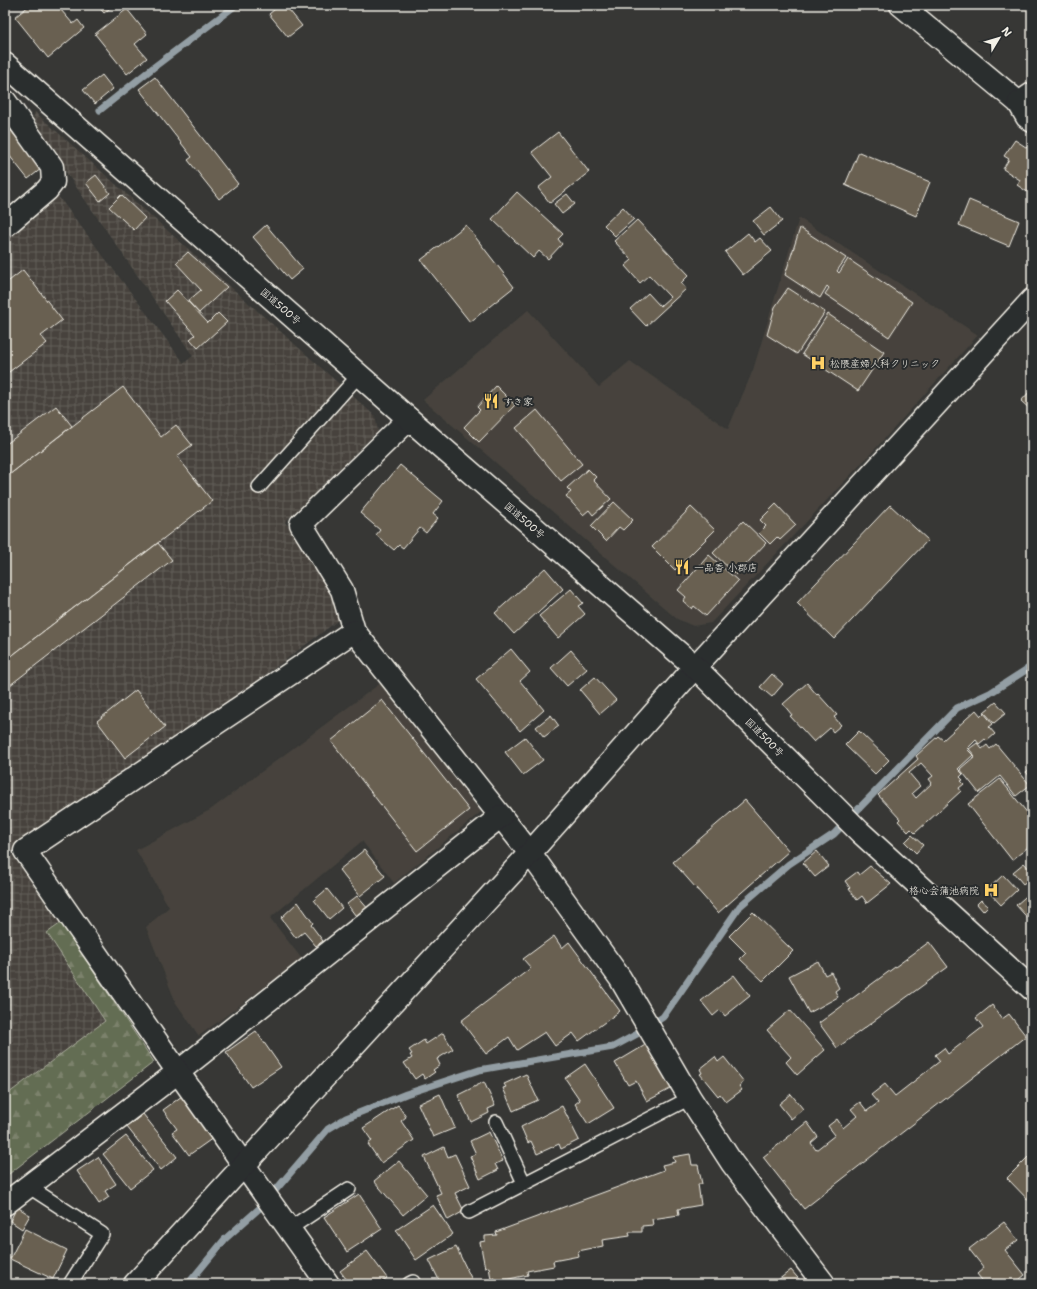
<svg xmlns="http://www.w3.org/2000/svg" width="1037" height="1289" viewBox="0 0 1037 1289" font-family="'Shantell Sans','Klee One',sans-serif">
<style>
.built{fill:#46433d}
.industrial{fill:url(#industrial-grid)}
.forest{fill:url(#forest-firs);stroke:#acaf9e}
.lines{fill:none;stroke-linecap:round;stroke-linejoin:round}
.stream{stroke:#939ea4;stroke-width:7}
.building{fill:#696051;stroke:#f4f1e8;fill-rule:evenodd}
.lane-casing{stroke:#f4f1e8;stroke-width:16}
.street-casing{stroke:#f4f1e8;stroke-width:25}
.secondary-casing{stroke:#f4f1e8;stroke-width:25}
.highway-casing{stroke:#f4f1e8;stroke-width:25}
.lane{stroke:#2a2d2e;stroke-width:13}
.street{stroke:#2a2d2e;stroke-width:22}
.secondary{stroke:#2a2d2e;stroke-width:22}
.highway{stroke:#2a2d2e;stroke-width:22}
.labels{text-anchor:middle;stroke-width:4;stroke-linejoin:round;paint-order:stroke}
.street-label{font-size:10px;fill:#f4f1e8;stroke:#2a2d2e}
.poi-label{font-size:10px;fill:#f4f1e8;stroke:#2a2d2e;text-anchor:start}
</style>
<defs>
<pattern id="industrial-grid" width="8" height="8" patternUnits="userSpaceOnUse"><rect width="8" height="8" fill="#46433d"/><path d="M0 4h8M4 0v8" fill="none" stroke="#615f59"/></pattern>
<pattern id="forest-firs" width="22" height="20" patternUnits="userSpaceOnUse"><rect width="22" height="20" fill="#646d53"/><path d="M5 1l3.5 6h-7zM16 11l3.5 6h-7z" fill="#7b826c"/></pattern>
</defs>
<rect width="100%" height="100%" fill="#373735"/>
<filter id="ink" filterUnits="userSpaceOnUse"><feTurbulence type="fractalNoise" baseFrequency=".025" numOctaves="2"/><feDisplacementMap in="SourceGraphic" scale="8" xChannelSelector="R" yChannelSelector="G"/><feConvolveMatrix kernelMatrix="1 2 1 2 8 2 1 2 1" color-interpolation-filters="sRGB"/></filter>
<g filter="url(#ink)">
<g class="built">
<polygon points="799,218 978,335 877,447 711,623 693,626 677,619 423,400 528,310 599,387 630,361 728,429 753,370"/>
<polygon points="382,682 481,812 394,883 362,841 270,918 302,959 199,1036 176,1003 146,927 169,907 136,850 210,810"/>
</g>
<polygon class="industrial" points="35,112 375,416 378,431 285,522 320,569 340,619 212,715 10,852 61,923 47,933 105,1021 5,1096 5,234 55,192 184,363 193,356 70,178 30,126"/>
<polygon class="forest" points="61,923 154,1062 5,1177 5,1096 105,1021 47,933"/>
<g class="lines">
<g class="stream">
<polyline points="100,110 154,67 236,5"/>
<polyline points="188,1284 225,1239 262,1206 328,1129 346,1118 406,1094 479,1070 613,1047 639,1033 663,1017 740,906 789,864 834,834 957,708 990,693 1032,666"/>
</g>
</g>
<g class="building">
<polygon points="30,5 67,5 61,10 73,24 78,20 84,28 48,58 15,17"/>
<polygon points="97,5 114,5 104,13"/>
<polygon points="280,5 285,5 302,26 288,37 269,14"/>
<polygon points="127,9 147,34 135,44 147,58 127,74 95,34"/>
<polygon points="102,75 113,89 95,104 83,90"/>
<polygon points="155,77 238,184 219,199 188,160 192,157 139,89"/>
<polygon points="5,123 41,169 28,179 5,150"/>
<polygon points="558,132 589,172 550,203 538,188 552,177 532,152"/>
<polygon points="1015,140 1032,151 1032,195 1017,185 1020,180 1003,169 1009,159 1004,156"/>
<polygon points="859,152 930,182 916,216 845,185"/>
<polygon points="96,175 110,193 100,201 86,183"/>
<polygon points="517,192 563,234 558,239 562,244 548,259 539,251 533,258 492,219"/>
<polygon points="567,194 575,204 562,214 554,204"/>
<polygon points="121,195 145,218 134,230 109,207"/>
<polygon points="969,200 1019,221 1009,246 959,225"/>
<polygon points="623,207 634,219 615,236 604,225"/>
<polygon points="771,207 782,221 764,235 753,221"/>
<polygon points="637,220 689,275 681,283 686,289 646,326 630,309 648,293 660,306 670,297 649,275 640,283 625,266 632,260 614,241"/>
<polygon points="266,225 303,269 290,280 253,237"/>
<polygon points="466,225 514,287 470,322 421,260"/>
<polygon points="800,228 846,258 837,271 839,273 848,259 912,302 889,337 825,294 829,288 827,286 820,298 785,275"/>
<polygon points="748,233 755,242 760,238 772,251 743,275 725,252"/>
<polygon points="188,252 227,287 199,313 188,301 201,290 176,263"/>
<polygon points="23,270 62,320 41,336 47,343 5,375 5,284"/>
<polygon points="788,288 825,312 797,354 767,335 775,307"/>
<polygon points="177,290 208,323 218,313 227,322 198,348 190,339 195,335 165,301"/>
<polygon points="828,314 884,352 858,391 802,354"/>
<polygon points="496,386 515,405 479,442 464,427 480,410 477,407"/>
<polygon points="123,387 161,437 176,425 192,445 177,456 212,501 5,661 5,478"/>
<polygon points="1032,389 1032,411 1021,401"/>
<polygon points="56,406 72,426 5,478 5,445"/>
<polygon points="537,410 582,464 561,481 516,428"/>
<polygon points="400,465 443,501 433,514 438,518 426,533 420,528 403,548 399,545 394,550 376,535 380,530 360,513"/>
<polygon points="588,469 596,477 593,480 611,499 593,515 589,510 583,515 566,496 571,492 567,488"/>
<polygon points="614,502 633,520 623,530 619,527 606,541 591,526"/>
<polygon points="776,504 796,525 780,540 777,537 770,544 759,533 766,526 760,520"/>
<polygon points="890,505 928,540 834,639 797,603"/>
<polygon points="691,507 715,530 675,570 652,547"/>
<polygon points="743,521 766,543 736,575 713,553"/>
<polygon points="158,543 172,560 5,689 5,661"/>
<polygon points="709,555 738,581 706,616 694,606 692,609 683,601 686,597 678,590"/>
<polygon points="545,568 563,589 514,634 495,613"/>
<polygon points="571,589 583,603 578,606 585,614 558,638 539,616"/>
<polygon points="511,649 530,672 520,681 544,710 520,731 476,679"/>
<polygon points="571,650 587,669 567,686 551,668"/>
<polygon points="772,674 783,684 772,697 760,687"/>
<polygon points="595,677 616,700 600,714 580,690"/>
<polygon points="807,683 817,695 818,694 837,715 834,717 841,725 833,732 830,728 814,742 790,716 792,715 783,704"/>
<polygon points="136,690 165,727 125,758 97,721"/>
<polygon points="382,700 469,810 417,851 331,741"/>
<polygon points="996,702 1006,713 994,723 984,712"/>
<path d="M976,710l5,6 3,-3 9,11 -4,3 6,7 -8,7 -2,-2 -6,5 -3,-4 -9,9 6,6 -15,14 5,5 -3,3 3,3 -2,1 3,3 -5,4 2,3 -46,42 -4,-4 -3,3 -10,-11 2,-2 -22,-24 40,-36 -2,-3 22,-20 5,4zM921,763l12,13 -4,3 3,4 -16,15 -4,-5 8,-7 -11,-13z"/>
<polygon points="551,715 559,726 544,737 536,727"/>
<polygon points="859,731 889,760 875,774 845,745"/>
<polygon points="525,737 543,760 523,775 505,752"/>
<polygon points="977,743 982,749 987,745 990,749 996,744 1030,785 1016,796 1000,776 979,793 960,769 975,756 969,749"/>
<polygon points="1032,767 1032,779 1026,772"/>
<polygon points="1000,779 1029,815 1032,813 1032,844 1012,860 968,804"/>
<polygon points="745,800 789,851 718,913 673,862"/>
<polygon points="912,835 923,845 916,853 905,842"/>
<polygon points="364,850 385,876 360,896 339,870"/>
<polygon points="817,851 829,866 815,877 803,863"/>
<polygon points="1024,863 1032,872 1032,877 1023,884 1013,872"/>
<polygon points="870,866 891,884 867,903 862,896 857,900 849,889 850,888 845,881 857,872 859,875"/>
<polygon points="1003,875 1017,890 1001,905 987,890"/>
<polygon points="327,889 342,908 329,919 314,900"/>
<polygon points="1032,891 1032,923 1016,905"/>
<polygon points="357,896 369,910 358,919 347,904"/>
<polygon points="981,900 988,906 983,911 977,904"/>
<polygon points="298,902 313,923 311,925 323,941 316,946 304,932 296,938 281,918"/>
<polygon points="753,912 793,951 763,981 740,959 746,953 729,936"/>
<polygon points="554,936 562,948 569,942 620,1011 579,1041 573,1033 555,1046 545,1032 517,1050 509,1037 486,1054 461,1021 531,968 523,959"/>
<polygon points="929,942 948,967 837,1048 819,1023"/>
<polygon points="818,961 825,975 831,972 839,988 835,991 838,997 809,1013 789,976"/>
<polygon points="734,975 750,996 725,1016 720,1010 713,1016 701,1001"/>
<polygon points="992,1005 1002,1019 1009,1014 1026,1036 804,1209 763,1157 807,1122 818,1137 811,1143 816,1150 835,1135 828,1126 837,1119 843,1128 857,1116 851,1109 860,1102 867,1111 878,1103 871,1095 885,1084 895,1096 940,1061 935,1055 944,1048 948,1054 983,1027 976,1018"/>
<polygon points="790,1010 825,1050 797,1075 786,1062 791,1057 767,1030"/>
<polygon points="256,1031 281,1067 251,1087 226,1052"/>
<polygon points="443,1033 453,1049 437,1059 440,1065 433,1070 435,1072 425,1079 422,1074 415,1079 404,1063 412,1058 410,1055 412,1054 409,1050 424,1040 426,1044"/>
<polygon points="647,1044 672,1088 647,1101 636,1081 628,1085 615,1063"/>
<polygon points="715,1057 718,1062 724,1057 744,1082 739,1086 742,1090 726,1102 720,1094 718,1096 700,1074 702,1073 700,1069"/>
<polygon points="585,1064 614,1108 588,1124 575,1104 580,1100 565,1078"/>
<polygon points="526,1074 538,1100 513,1111 503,1088 506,1087 504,1084"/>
<polygon points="484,1082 495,1106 488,1109 489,1113 471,1122 458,1095"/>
<polygon points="440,1094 455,1128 433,1137 418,1104"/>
<polygon points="791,1094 803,1109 791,1119 779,1104"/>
<polygon points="182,1096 213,1138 189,1155 172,1132 177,1129 163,1110"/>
<polygon points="398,1105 406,1117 401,1121 414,1140 381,1163 368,1144 372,1141 363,1128"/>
<polygon points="562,1106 579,1140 561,1149 559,1144 537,1154 531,1141 528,1143 521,1127"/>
<polygon points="143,1114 177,1157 161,1170 127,1127"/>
<polygon points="489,1132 503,1161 495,1164 498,1170 480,1179 470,1156 476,1154 470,1141"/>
<polygon points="126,1136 153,1170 130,1188 103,1154"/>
<polygon points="444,1147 448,1157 455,1154 470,1186 455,1193 464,1211 448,1220 436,1195 441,1193 424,1157"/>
<polygon points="690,1154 692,1165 698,1165 702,1184 698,1184 701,1205 678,1209 679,1215 652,1219 653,1225 642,1226 642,1232 629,1232 630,1236 602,1240 603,1246 578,1251 579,1256 553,1261 554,1266 527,1271 528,1275 495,1282 495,1278 491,1279 489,1267 485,1268 480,1242 485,1241 485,1236 497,1235 496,1232 664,1170 662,1165 675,1162 673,1157"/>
<polygon points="98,1157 116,1184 105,1191 109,1197 99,1204 77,1171"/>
<polygon points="1028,1157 1032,1160 1032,1204 1007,1178"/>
<polygon points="399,1161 427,1195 403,1215 374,1181"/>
<polygon points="359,1194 382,1229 347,1252 324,1217"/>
<polygon points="433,1205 453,1234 416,1260 396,1230"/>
<polygon points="17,1207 30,1215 22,1229 10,1221"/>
<polygon points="1004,1222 1018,1240 1005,1250 1025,1275 1014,1284 985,1284 977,1274 984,1268 969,1249"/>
<polygon points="25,1229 67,1250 53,1279 10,1259"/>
<polygon points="456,1247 474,1284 441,1284 429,1260"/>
<polygon points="367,1251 387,1278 378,1284 350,1284 340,1271"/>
<polygon points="791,1270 803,1284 773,1284"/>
</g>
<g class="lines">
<g class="lane-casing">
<g id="lane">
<polyline points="259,487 359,375"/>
<polyline points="496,1122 524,1183"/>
<polyline points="28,1186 102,1234 70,1284"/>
<polyline points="469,1212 690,1098"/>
<polyline points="289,1229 349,1189"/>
<polyline points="409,1284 413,1282 414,1284"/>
</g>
</g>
<g class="street-casing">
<g id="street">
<polyline points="901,5 1019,103 1032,94"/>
<polyline points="5,101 52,167 53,182 47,190 5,226"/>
<polyline points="1019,103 1027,117 1032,121"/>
<polyline points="409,419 301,524 342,590 354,631 530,853 620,978 690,1098 732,1163 824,1284"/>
<polyline points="5,1204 178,1072 501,816"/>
<polyline points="328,1284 178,1072 25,851 354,631"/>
</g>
</g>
<g class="secondary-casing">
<polyline id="secondary" points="135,1284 530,853 695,667 1032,300"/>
</g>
<g class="highway-casing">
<polyline id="highway" points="5,64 409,419 695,667 860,832 1032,989"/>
</g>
<use href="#lane" class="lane"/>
<use href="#street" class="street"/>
<use href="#secondary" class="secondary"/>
<use href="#highway" class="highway"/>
</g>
</g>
<defs>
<g id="hospital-bare" transform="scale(1.2)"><path d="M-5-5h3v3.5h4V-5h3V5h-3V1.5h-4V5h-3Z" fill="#ffd166" stroke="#2a2d2e" stroke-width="2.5" paint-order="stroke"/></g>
<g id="restaurant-bare" transform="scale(1.2)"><path d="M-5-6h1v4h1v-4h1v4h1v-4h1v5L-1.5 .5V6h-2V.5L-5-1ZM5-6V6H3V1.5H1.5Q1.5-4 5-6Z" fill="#ffd166" stroke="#2a2d2e" stroke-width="2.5" paint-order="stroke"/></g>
</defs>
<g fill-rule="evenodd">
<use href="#hospital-bare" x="818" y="363"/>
<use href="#restaurant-bare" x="491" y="401"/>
<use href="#restaurant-bare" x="682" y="567"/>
<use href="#hospital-bare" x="991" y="890"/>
</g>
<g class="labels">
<g class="street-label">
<text transform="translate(281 306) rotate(41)" y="4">国道500号</text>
<text transform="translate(525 520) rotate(41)" y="4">国道500号</text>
<text transform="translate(765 737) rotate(45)" y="4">国道500号</text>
</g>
<g class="poi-label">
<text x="830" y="367">松隈産婦人科クリニック</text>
<text x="503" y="405">すき家</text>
<text x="694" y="571">一品香 小郡店</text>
<text x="979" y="894" text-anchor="end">格心会蒲池病院</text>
</g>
</g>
<rect width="1037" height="1289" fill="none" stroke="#2a2d2e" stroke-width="20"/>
<rect x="10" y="10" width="1017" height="1269" fill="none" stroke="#f4f1e8" stroke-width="1.5" filter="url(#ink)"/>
<g transform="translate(999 38) rotate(52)" stroke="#2a2d2e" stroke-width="3" paint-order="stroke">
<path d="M0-3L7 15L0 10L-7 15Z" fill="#f4f1e8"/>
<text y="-6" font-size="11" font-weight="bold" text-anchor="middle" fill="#f4f1e8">N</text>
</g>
</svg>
